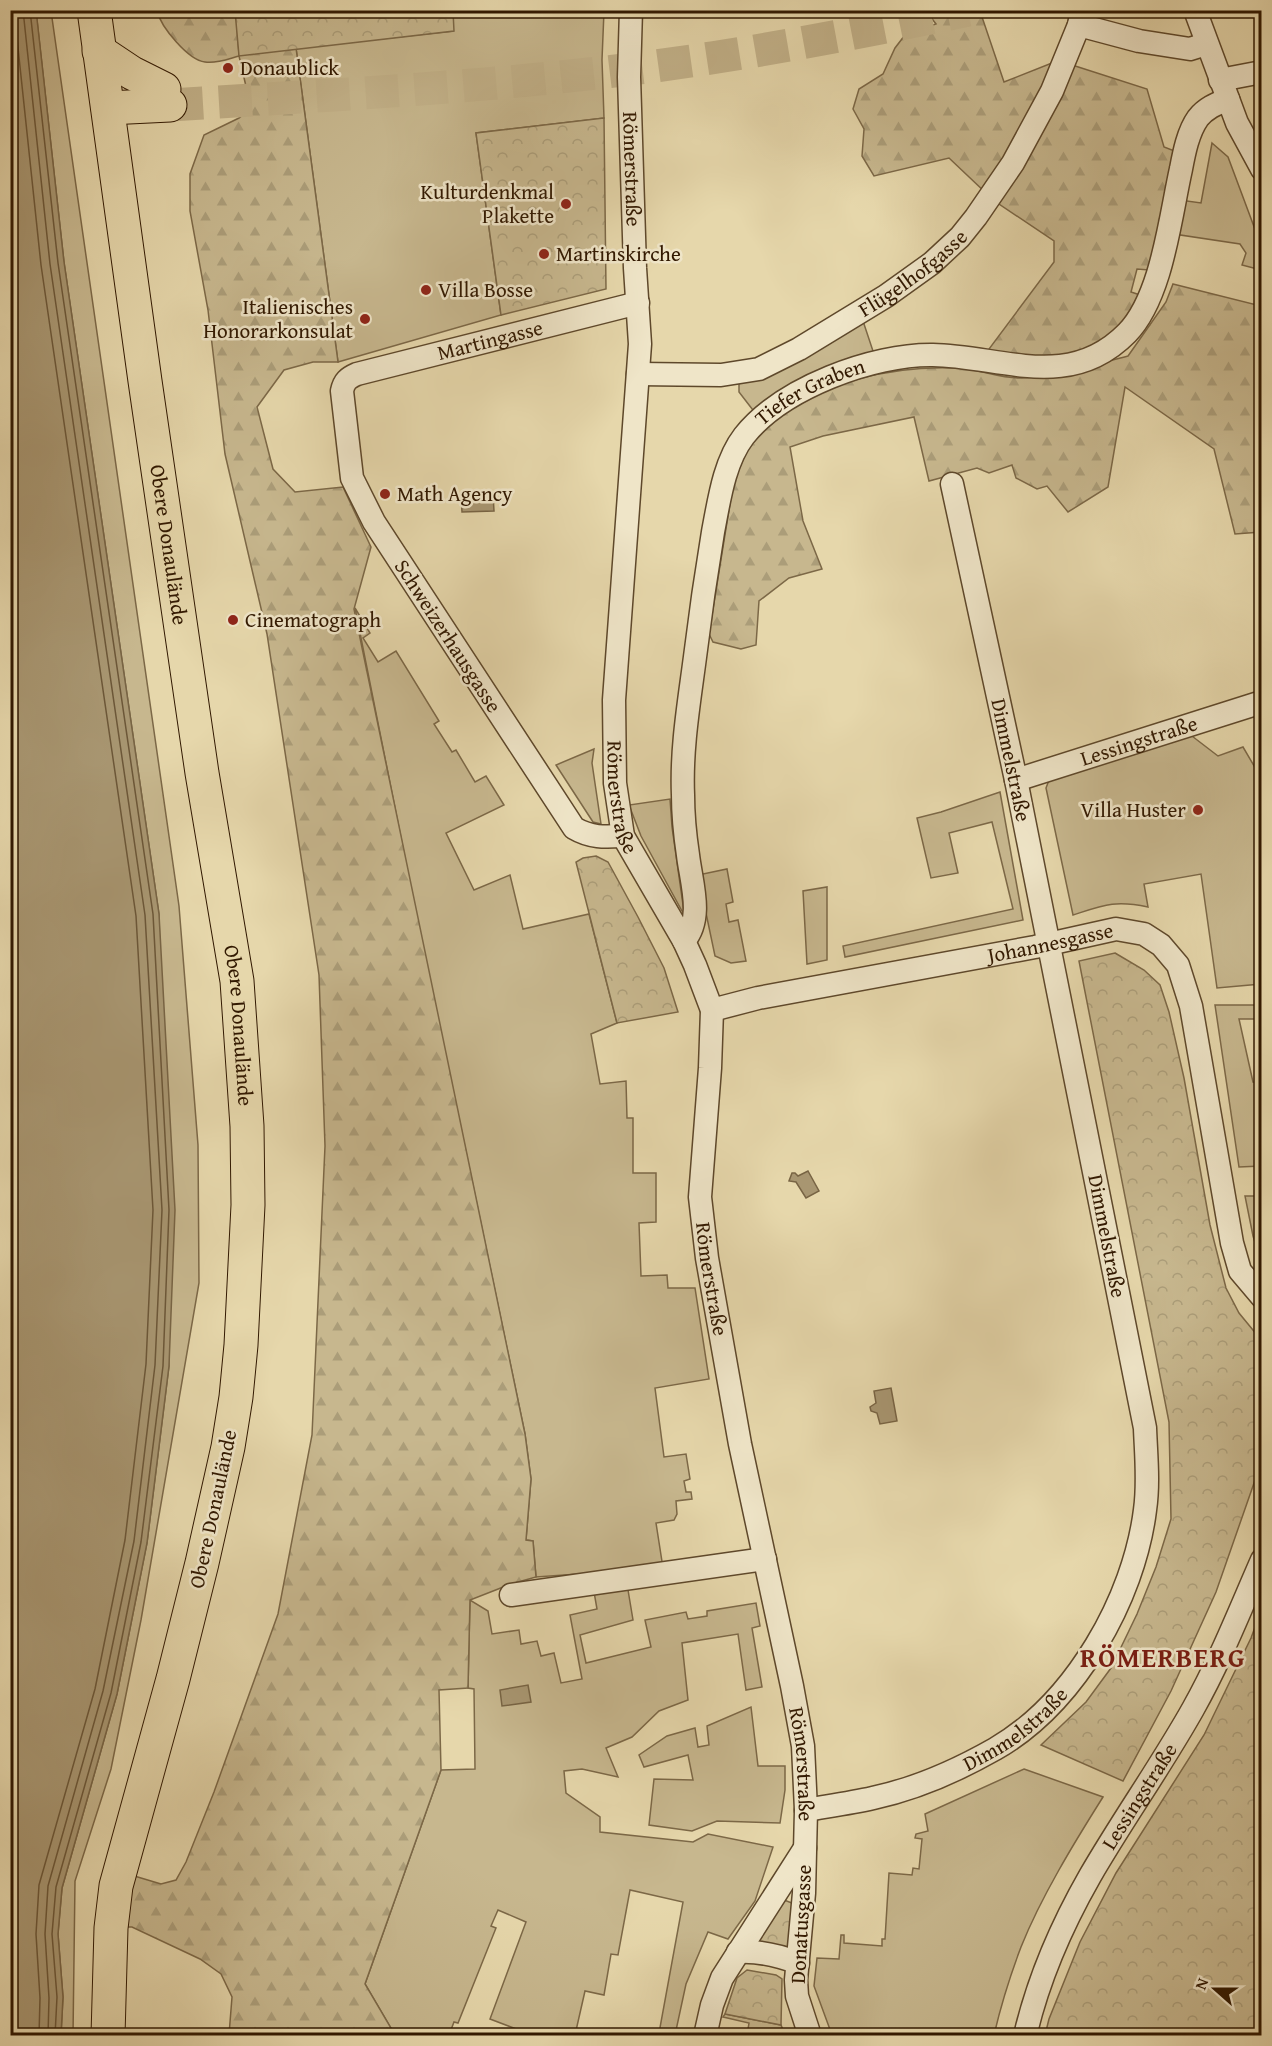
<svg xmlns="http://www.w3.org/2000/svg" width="1272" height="2046" viewBox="0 0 1272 2046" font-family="'Gentium Book Plus',serif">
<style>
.green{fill:#c7b78e;stroke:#7c6847;stroke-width:1.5}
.forest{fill:url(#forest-firs);stroke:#7c6847;stroke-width:1.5}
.park{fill:url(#park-crowns);stroke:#7c6847;stroke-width:1.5}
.water{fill:#a89671;stroke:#786444;stroke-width:1.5}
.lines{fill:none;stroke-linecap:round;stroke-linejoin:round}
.shore{stroke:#6c5738;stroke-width:1.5}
.primary-tunnel{stroke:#c2b189;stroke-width:33;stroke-dasharray:33 16;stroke-linecap:butt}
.street-casing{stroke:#5e482b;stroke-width:25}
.primary-casing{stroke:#311800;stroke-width:35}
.street{stroke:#efe5c8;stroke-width:22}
.primary{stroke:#e6d7ab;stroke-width:33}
.poi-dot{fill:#8f2418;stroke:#efe5c8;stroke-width:2}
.labels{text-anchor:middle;stroke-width:5;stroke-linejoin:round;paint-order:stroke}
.poi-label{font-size:21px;fill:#311800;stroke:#efe5c8;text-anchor:start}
.street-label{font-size:21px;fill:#311800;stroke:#efe5c8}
.district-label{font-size:27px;font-weight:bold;letter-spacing:1.5px;fill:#7a1f14;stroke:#efe5c8}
</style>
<defs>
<pattern id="forest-firs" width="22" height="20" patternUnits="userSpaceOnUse" patternTransform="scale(1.5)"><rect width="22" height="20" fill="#c7b78e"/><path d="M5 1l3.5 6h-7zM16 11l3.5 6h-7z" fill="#ab9d79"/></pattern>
<pattern id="park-crowns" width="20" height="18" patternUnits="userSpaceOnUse" patternTransform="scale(1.5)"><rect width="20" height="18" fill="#c7b78e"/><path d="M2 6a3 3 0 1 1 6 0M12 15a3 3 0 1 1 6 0" fill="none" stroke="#ab9d79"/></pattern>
</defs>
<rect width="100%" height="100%" fill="#e6d7ab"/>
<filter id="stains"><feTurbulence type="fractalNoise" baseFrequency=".00333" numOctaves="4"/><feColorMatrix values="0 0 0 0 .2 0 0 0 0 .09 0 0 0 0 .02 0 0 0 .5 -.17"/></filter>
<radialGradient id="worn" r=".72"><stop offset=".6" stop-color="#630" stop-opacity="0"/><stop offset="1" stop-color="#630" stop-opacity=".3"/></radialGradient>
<g class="green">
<polygon points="36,11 51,11 179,906 198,1145 199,1283 141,1620 111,1769 75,1881 73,2036 61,2035 63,1997 58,1934 62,1888 117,1694 147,1543 169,1366 159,914 64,262"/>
<polygon points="453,11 604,11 602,60 604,118 476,133 501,315 338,362 296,48 453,31"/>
<polygon points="1212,143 1228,157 1256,232 1261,270 1242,265 1246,253 1240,244 1174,234 1180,200 1201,203"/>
<polygon points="862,318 875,357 756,414 739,392 739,378"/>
<polygon points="355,608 370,633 363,638 378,662 396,651 439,721 434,724 452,752 456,750 475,782 486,776 504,805 446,833 474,890 510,875 523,929 589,914 617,1023 591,1034 600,1084 626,1081 627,1118 633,1118 633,1173 656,1173 656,1222 639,1223 641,1276 667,1275 668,1288 695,1288 709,1379 655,1388 664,1457 686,1454 690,1479 684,1481 686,1492 691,1492 692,1499 676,1501 677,1514 674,1520 656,1523 663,1568 536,1577 533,1541 526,1540 531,1479 525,1434 416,913"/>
<path d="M1188,733l30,23 25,-9 17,29 1,17v191l-44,4 -16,-114 -57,10 4,23c-33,-7 -44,-2 -75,8l-27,-127 5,-13z"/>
<polygon points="594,749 592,763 601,824 593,822 556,765"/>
<polygon points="1000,792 1023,920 845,957 843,946 1013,909 992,822 949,833 958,873 931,878 917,818 941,812"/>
<polygon points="670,799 672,827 684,912 682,911 641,836 629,805"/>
<polygon points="727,869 733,902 726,904 729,922 738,920 746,961 731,963 715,956 698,875"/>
<polygon points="827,887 827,960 807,964 803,891"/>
<polygon points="1215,1005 1261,1005 1261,1019 1239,1019 1253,1082 1261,1083 1261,1166 1239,1167"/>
<polygon points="1245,1196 1261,1196 1261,1261 1253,1236"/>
<polygon points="628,1590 633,1620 580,1635 586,1663 651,1647 645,1620 686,1612 688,1619 707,1616 707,1611 756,1603 760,1626 752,1628 762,1687 746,1690 738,1634 682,1643 688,1700 659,1711 632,1737 606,1748 618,1777 582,1769 564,1771 566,1793 600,1817 600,1832 693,1842 708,1834 773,1847 755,1901 728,1939 708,1932 686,1984 675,2035 659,2033 683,1902 630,1890 618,1955 611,1954 604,1995 585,1991 575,2035 532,2035 490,2019 526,1922 498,1910 491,1926 496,1928 458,2023 454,2022 449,2035 395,2035 365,1984 441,1770 475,1769 474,1689 468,1688 470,1600 488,1611 492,1634 519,1630 521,1644 537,1641 541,1656 554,1653 561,1683 582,1679 570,1615 597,1609 594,1592"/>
<polygon points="751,1707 758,1766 785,1766 785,1790 780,1823 717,1821 692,1831 649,1825 654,1779 693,1780 688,1755 644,1767 639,1755 667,1736 695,1728 698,1747 709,1745 707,1726"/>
<path d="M1024,1769l79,28c-29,46 -62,100 -82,150 -11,29 -20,58 -27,88h-162l-18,-49 3,-28 22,1 2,-24h3v8l38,3v-7h3l4,-66 23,2 1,-7 6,1 3,-30 -7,-1 1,-4 12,-3 -3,-17z"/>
<polygon points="725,2014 781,2025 785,2035 747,2035 749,2023 723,2017"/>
</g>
<g class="forest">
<path d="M157,11h79l3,44 57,-7 42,314h-25l-29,8 -27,37 16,62 22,23 48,-5 28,60 -17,62 171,825 6,45 -5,61 7,1 3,36 -25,7 -41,16 -2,88 -29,2 2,80 -76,214 30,51h-166l3,-38 -11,-23 -21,-15 -68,-32h-11l10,-52 30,9 15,-4 10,-18 28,-70 64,-178 34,-179 13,-289 -6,-171 -52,-341 -42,-180 -17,-144 -18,-99v-37l14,-39 35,-17 12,-10 -12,-52c-11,3 -23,8 -34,6 -17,-2 -44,-35 -48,-51z"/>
<polygon points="926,11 980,11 1004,82 1057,61 986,193 949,158 874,176 862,156 864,129 853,109 859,89 883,74 895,48 905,35 936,24"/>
<polygon points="1069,64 1147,89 1164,147 1177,152 1149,270 1137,269 1131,292 1143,296 1110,340 1054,359 986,353 1054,262 1054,241 996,202"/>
<path d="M1173,284l88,22v226l-26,2 -21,-85 -89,-62 -17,100 -40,25 -21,-26 -10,3 -21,-11 -4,-13 -23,8 -12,-5 -48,13 -15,-64 -91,19 -33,11 13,74 19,48 -33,9 -30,23 -3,44 -15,4 -28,-7 -4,-8 24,-149c6,-15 11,-32 20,-45 5,-6 12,-11 17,-16 50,-43 124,-59 188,-56 21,1 43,11 63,10 37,-2 72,-13 107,-22l38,-54z"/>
</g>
<g class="park">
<polygon points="235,11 453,11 454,31 239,56"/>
<polygon points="604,118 606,289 501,315 476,133"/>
<polygon points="596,856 608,862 638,917 664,968 678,1012 617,1023 576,862 583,858"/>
<polygon points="1115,953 1144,970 1160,985 1169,1012 1184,1078 1210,1225 1226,1288 1239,1313 1262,1341 1261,1463 1216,1592 1171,1691 1123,1781 1041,1745 1086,1702 1111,1668 1137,1614 1156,1567 1171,1519 1169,1422 1079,961"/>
<polygon points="1261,1611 1261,2035 1045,2035 1049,2019 1080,1942 1116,1873 1204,1735 1251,1638"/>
<polygon points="784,1900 792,1903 788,1950 758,1942"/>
<polygon points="747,1970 776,1975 782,1979 781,2025 725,2014 737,1978"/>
</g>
<g class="water">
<polygon points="36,10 64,262 159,914 175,1210 169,1366 147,1543 117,1694 62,1888 58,1934 63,1997 61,2035 11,2036 10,11"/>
<polygon points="493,494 494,511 462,512 461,495"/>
<polygon points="808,1171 819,1191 806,1198 796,1182 789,1181 792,1173 795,1173 798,1176"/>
<polygon points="891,1388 897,1421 880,1424 877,1413 871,1411 870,1407 876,1403 874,1391"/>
<polygon points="528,1685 531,1702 502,1706 500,1690"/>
</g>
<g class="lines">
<g class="shore">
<polyline points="14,10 41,265 136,916 153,1210 146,1364 125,1540 95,1689 39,1885 36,1934 40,1998 39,2036"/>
<polyline points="23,10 50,264 145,915 162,1210 155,1365 134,1541 103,1691 48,1886 45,1934 49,1998 48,2036"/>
<polyline points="30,10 58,263 153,914 169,1210 163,1366 141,1542 111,1693 56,1887 52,1934 57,1997 55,2036"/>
</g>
<path class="primary-tunnel" d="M170,105c162,-10 324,-18 485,-39 105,-14 209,-34 313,-56"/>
<g class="street-casing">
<g id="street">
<path id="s1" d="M631,10l-2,67 6,191 5,76 -26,356 1,83 8,53 61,105 11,24 17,45 -2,58 -10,129 7,61 33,186 52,242 11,60 3,64 -2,83 -8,87 1,16 13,40"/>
<polyline points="1195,10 1237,123 1262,169"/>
<polyline points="1079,25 1139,41 1190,49 1206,44"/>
<polyline points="1220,80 1262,72"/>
<path id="s2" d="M638,374l83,1 38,-6 40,-20 87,-53 46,-33 28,-26 16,-20 37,-54 39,-72 27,-66 3,-15"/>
<path id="s3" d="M1016,780l246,-78"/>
<path id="s4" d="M623,836c-18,1 -32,2 -49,-8l-200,-306 -22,-44 -10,-87c2,-10 6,-13 15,-17l281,-71"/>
<path id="s5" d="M684,941c20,-23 7,-59 4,-86 -3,-20 -5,-40 -5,-60 -2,-46 6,-92 12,-138 5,-41 11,-83 18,-125 6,-31 11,-70 31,-96 38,-48 129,-82 189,-81 68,1 136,37 194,-22 35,-36 43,-115 54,-164 3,-16 7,-37 17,-51 8,-10 18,-14 30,-19"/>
<path id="s6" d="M712,1010l46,-12 277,-51 81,-18 28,5 17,11 17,20 13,41 41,237 8,28 22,26"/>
<polyline points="511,1595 765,1559"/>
<path id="s7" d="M806,1810c23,-4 45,-7 67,-12 42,-9 85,-28 122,-49 80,-46 139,-150 150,-239 4,-27 1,-55 0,-82l-129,-648 -64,-296"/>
<path d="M738,1952c21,-1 40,3 60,11"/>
<polyline points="705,2036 712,2005 722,1978 805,1848"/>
<path id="s8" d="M1025,2036c13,-56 37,-111 65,-160 33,-57 71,-110 103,-167 27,-48 47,-99 69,-149"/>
</g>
</g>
<g class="primary-casing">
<g id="primary">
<path id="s9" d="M94,10l51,371 57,392 35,208 10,145 1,79 -7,140 -5,52 -8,50 -26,116 -29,116 -57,207 -5,42 -3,108"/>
<polyline points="99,51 132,73 164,89"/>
<polyline points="108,108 170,105"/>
</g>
</g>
<use href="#street" class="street"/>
<use href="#primary" class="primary"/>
</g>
<g class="poi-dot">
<circle cx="228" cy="68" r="6"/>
<circle cx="566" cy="204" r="6"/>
<circle cx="544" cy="254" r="6"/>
<circle cx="426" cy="290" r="6"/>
<circle cx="365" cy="319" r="6"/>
<circle cx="385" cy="494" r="6"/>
<circle cx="233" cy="620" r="6"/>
<circle cx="1198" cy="810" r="6"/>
</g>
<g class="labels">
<g class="poi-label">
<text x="240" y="75">Donaublick</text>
<text x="554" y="199" text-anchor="end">Kulturdenkmal<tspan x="554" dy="24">Plakette</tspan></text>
<text x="556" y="261">Martinskirche</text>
<text x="438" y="297">Villa Bosse</text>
<text x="353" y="314" text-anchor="end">Italienisches<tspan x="353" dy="24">Honorarkonsulat</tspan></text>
<text x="397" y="501">Math Agency</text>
<text x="245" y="627">Cinematograph</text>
<text x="1186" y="817" text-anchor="end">Villa Huster</text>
</g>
<g class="street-label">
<text dy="7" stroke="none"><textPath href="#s1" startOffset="159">Römerstraße</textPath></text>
<text dy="7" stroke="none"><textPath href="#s2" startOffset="303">Flügelhofgasse</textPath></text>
<text dy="7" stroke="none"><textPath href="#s4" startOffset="714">Martingasse</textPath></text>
<text dy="7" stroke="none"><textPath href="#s5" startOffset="597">Tiefer Graben</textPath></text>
<text dy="7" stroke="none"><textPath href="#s9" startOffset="540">Obere Donaulände</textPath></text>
<text transform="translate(448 636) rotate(57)" y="7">Schweizerhausgasse</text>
<text dy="7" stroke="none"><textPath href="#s3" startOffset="129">Lessingstraße</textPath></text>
<text transform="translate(1011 760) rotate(78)" y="7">Dimmelstraße</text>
<text dy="7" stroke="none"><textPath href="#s1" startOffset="789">Römerstraße</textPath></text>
<text dy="7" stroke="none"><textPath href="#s6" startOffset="345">Johannesgasse</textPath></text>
<text dy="7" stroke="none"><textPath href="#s9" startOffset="1026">Obere Donaulände</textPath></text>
<text transform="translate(1107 1236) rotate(79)" y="7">Dimmelstraße</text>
<text dy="7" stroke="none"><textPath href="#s1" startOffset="1294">Römerstraße</textPath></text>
<text transform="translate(213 1509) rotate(-78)" y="7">Obere Donaulände</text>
<text dy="7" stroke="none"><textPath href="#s7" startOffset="228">Dimmelstraße</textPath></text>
<text dy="7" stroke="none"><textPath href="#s1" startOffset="1788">Römerstraße</textPath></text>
<text dy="7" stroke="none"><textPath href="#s8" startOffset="267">Lessingstraße</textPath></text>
<text transform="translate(801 1924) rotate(-87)" y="7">Donatusgasse</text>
</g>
<g class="district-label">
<text x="1163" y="1667">RÖMERBERG</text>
</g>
</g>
<rect width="1272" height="2046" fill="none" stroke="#e6d7ab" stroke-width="36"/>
<rect x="12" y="12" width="1248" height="2022" fill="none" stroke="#311800" stroke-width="3"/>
<rect x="18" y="18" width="1236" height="2010" fill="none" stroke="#311800" stroke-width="1.5"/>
<g transform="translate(1215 1989) rotate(291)" stroke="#efe5c8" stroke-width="4.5" paint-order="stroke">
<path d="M0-4.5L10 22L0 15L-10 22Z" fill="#311800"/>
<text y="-9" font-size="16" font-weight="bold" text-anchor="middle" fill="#311800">N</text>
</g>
<rect width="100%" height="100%" filter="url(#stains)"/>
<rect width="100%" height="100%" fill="url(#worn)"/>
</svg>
